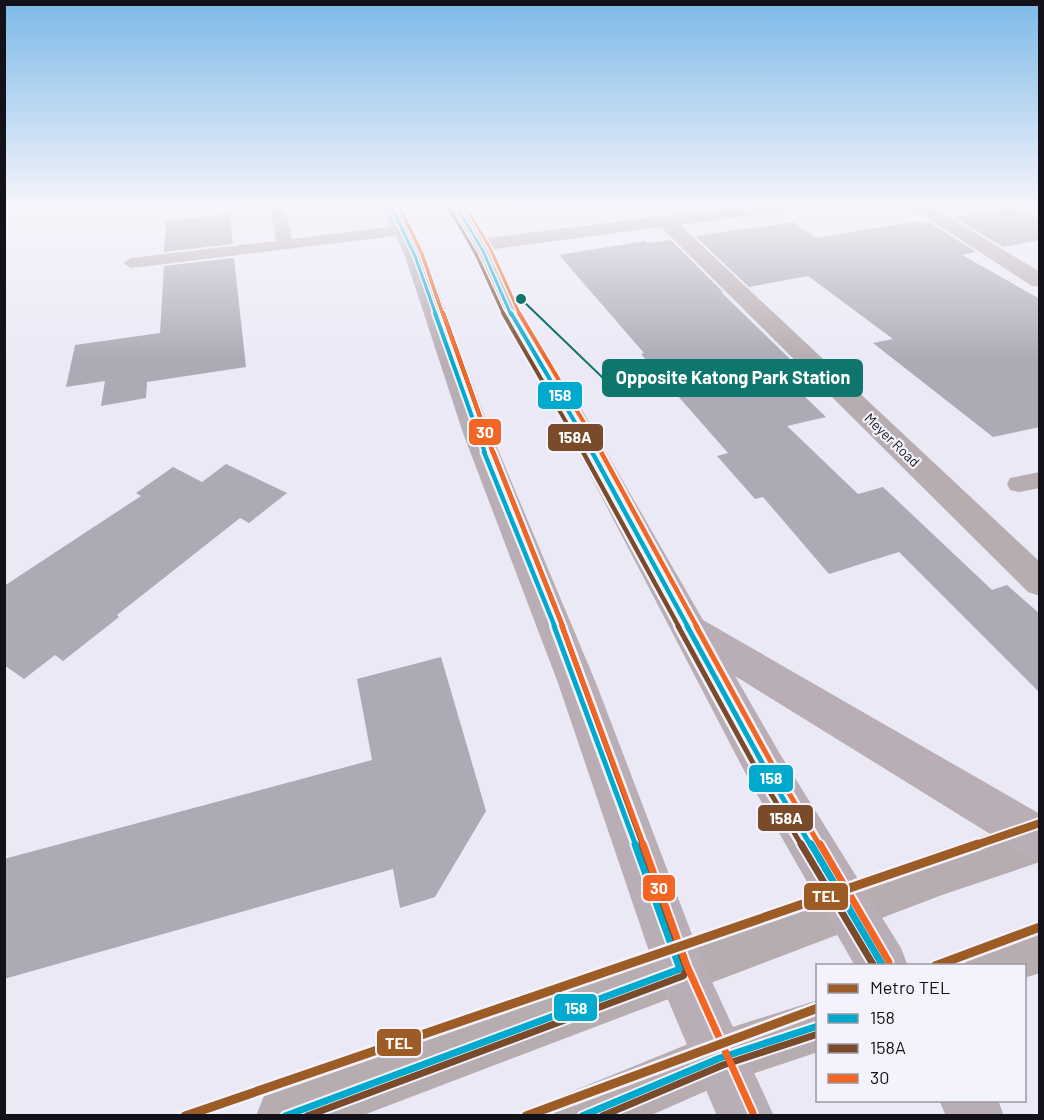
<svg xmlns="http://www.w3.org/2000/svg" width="1044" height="1120" viewBox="0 0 1044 1120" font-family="Barlow,sans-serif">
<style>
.building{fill:#acaab5}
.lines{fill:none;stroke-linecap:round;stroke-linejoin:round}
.service{fill:#b7acaf;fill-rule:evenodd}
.minor{fill:#b7acaf;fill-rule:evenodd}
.tertiary{fill:#b7acaf;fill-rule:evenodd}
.primary{fill:#b9aeb5;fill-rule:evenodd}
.bus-1-far4-casing{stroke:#f4f2fd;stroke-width:6}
.bus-1-far3-casing{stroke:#f4f2fd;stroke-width:8}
.bus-1-far2-casing{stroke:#f4f2fd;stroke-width:9}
.bus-1-far1-casing{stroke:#f4f2fd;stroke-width:10}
.bus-1-casing{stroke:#f4f2fd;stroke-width:11}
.bus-2-far4-casing{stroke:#f4f2fd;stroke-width:6}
.bus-2-far3-casing{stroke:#f4f2fd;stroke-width:8}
.bus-2-far2-casing{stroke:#f4f2fd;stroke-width:9}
.bus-2-far1-casing{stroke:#f4f2fd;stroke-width:10}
.bus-2-casing{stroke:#f4f2fd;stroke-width:11}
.bus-3-far4-casing{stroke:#f4f2fd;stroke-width:6}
.bus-3-far3-casing{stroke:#f4f2fd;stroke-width:8}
.bus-3-far2-casing{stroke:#f4f2fd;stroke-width:9}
.bus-3-far1-casing{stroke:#f4f2fd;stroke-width:10}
.bus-3-casing{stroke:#f4f2fd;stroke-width:11}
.bus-1-far4{stroke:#00a9ce;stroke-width:3}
.bus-1-far3{stroke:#00a9ce;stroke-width:4}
.bus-1-far2{stroke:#00a9ce;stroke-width:4.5}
.bus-1-far1{stroke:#00a9ce;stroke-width:5}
.bus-1{stroke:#00a9ce;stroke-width:7}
.bus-2-far4{stroke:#7a4b2a;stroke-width:3}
.bus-2-far3{stroke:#7a4b2a;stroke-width:4}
.bus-2-far2{stroke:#7a4b2a;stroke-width:4.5}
.bus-2-far1{stroke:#7a4b2a;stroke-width:5}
.bus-2{stroke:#7a4b2a;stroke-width:7}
.bus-3-far4{stroke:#f26522;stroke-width:3}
.bus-3-far3{stroke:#f26522;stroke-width:4}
.bus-3-far2{stroke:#f26522;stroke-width:4.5}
.bus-3-far1{stroke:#f26522;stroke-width:5}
.bus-3{stroke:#f26522;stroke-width:7}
.metro-1-far1-casing{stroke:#f4f2fd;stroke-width:12}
.metro-1-casing{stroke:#f4f2fd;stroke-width:14}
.metro-1-far1{stroke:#9d5b25;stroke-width:8}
.metro-1{stroke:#9d5b25;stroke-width:9}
.labels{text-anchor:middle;stroke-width:4.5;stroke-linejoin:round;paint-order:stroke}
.far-street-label{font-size:14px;fill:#13111a;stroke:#f4f2fd}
.leader{fill:none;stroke:#0f766e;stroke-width:2}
.callout-dot{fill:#0f766e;stroke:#f4f2fd;stroke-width:2}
.callout{fill:#0f766e;stroke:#0f766e;stroke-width:2}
.callout-label{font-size:18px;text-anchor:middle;font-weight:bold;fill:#fff}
.line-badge{stroke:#f4f2fd;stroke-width:2}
.badge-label{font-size:16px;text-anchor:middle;font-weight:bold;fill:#fff}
</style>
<rect width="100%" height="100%" fill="#ebe9f6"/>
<g class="building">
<polygon points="1016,207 1040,219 1040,240 1003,247 954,217"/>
<polygon points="230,214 233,244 164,252 166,221"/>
<polygon points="915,221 919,223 929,222 976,252 962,255 1040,299 1040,427 993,437 873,343 893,339 808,276 749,287 695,236 793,222 816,238"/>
<polygon points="671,240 723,292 721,292 821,389 802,394 826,417 787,426 858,494 883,487 992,590 1007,585 1040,614 1040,693 899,552 829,574 763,497 755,499 717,456 728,453 641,354 644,353 559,255 645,241 647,243"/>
<polygon points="234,258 246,367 147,382 146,398 101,406 105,381 66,387 75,345 160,333 164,266"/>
<polygon points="226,464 287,493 249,523 240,518 117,615 119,617 63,661 55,655 24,679 4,665 4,586 141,496 136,493 173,467 202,482"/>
<polygon points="441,657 486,811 435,897 400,908 393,869 4,979 4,859 372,760 357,679"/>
</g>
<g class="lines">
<g class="service">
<polygon points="270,204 284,204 292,239 403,225 411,230 403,235 131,268 123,263 131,258 276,241"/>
<polygon points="1040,472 1040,488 1019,492 1010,490 1007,484 1010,478"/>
</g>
<g class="minor">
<polygon points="757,204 807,204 804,208 798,209 680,225 1040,562 1040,596 1028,592 661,227 480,251 473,249 470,245 473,241 480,239"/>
<polygon points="906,204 927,204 1040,272 1040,287 1032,286"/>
</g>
<g class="tertiary">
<polygon points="1040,818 1040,862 942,895 361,1116 256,1116 264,1096 284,1088 942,849"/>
<polygon points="1040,924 1040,973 1024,978 1024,966 964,966 971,948"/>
<polygon points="818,1000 818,1052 722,1084 649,1116 553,1116 561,1096 720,1031"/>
</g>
<g class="primary">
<polygon points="381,204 399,204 425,256 491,433 596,683 701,958 774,1116 717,1116 655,969 558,683 463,433 405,256"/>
<polygon points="446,204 464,204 493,251 523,316 585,415 703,620 1040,814 1040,861 1024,855 735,676 780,754 901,948 908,966 855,966 750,782 559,415 501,316 473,251"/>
<polygon points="939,1100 998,1100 1004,1116 946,1116"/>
</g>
<g class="bus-1-far4-casing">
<g id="bus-1-far4">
<polyline points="390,204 415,256 436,315"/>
<polyline points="455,204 483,251 511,315"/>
</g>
</g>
<g class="bus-1-far3-casing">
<g id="bus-1-far3">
<polyline points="435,313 485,453"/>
<polyline points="511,313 593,453"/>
</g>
</g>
<g class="bus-1-far2-casing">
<g id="bus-1-far2">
<polyline points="484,452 555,627"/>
<polyline points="592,452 688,627"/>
</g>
</g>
<g class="bus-1-far1-casing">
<g id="bus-1-far1">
<polyline points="554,626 636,846"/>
<polyline points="687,626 765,768 811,846"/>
</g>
</g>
<g class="bus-1-casing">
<g id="bus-1">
<polyline points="811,844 883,966"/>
<polyline points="285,1116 680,969 635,844"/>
<polyline points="582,1116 720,1058 818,1026"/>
</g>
</g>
<g class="bus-2-far4-casing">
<g id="bus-2-far4">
<polyline points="398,204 422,254 443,315"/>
<polyline points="449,208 476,254 504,315"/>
</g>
</g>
<g class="bus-2-far3-casing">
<g id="bus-2-far3">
<polyline points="443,313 493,453"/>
<polyline points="503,313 584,453"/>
</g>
</g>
<g class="bus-2-far2-casing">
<g id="bus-2-far2">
<polyline points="493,452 563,627"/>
<polyline points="583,452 679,627"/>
</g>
</g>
<g class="bus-2-far1-casing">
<g id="bus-2-far1">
<polyline points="562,626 643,846"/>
<polyline points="678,626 758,772 802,846"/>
</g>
</g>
<g class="bus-2-casing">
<g id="bus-2">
<polyline points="801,844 874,966"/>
<polyline points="307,1116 683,976 687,970 642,844"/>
<polyline points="602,1116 723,1065 818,1034"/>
</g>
</g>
<g class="bus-3-far4-casing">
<g id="bus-3-far4">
<polyline points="398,204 422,254 443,315"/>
<polyline points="464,204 490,248 520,315"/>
</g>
</g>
<g class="bus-3-far3-casing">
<g id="bus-3-far3">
<polyline points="443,313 493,453"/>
<polyline points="519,313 602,453"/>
</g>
</g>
<g class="bus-3-far2-casing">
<g id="bus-3-far2">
<polyline points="493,452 563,627"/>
<polyline points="601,452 697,627"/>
</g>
</g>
<g class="bus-3-far1-casing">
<g id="bus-3-far1">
<polyline points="562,626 644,846"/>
<polyline points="696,626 772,764 820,846"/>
</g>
</g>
<g class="bus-3-casing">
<g id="bus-3">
<polyline points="643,844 687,966 753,1113"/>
<polyline points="820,844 889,962"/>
</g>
</g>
<use href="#bus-1-far4" class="bus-1-far4"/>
<use href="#bus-1-far3" class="bus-1-far3"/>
<use href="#bus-1-far2" class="bus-1-far2"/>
<use href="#bus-1-far1" class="bus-1-far1"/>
<use href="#bus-1" class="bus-1"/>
<use href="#bus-2-far4" class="bus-2-far4"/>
<use href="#bus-2-far3" class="bus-2-far3"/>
<use href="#bus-2-far2" class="bus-2-far2"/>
<use href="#bus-2-far1" class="bus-2-far1"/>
<use href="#bus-2" class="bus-2"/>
<use href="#bus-3-far4" class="bus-3-far4"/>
<use href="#bus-3-far3" class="bus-3-far3"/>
<use href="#bus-3-far2" class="bus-3-far2"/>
<use href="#bus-3-far1" class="bus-3-far1"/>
<use href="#bus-3" class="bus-3"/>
<g class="metro-1-far1-casing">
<polyline id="metro-1-far1" points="973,846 1040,823"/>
</g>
<g class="metro-1-casing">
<g id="metro-1">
<polyline points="935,966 1040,927"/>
<polyline points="185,1116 978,844"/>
<polyline points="526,1116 818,1008"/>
</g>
</g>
<use href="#metro-1-far1" class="metro-1-far1"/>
<use href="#metro-1" class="metro-1"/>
</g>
<linearGradient id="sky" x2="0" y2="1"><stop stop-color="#7cb9e8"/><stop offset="0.57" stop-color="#f6f5fb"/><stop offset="1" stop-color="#f6f5fb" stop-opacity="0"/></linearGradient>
<rect width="1044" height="361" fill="url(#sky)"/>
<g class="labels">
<g class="far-street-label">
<text transform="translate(892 440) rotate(44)" y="5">Meyer Road</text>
</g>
</g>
<path class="leader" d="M521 299L603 378"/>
<circle class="callout-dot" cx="521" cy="299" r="6"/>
<rect class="callout" x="603" y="360" width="259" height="36" rx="6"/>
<g class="callout-label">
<text x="733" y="384">Opposite Katong Park Station</text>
</g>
<g class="line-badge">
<rect x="537" y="381" width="46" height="29" rx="6" fill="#00a9ce"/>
<rect x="468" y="418" width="34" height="28" rx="6" fill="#f26522"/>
<rect x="547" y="423" width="57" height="29" rx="6" fill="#7a4b2a"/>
<rect x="748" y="764" width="46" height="29" rx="6" fill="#00a9ce"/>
<rect x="757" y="804" width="57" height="28" rx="6" fill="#7a4b2a"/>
<rect x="642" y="874" width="34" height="28" rx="6" fill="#f26522"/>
<rect x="803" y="882" width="46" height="29" rx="6" fill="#9d5b25"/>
<rect x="553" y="993" width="45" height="29" rx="6" fill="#00a9ce"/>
<rect x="376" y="1028" width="46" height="29" rx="6" fill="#9d5b25"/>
</g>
<g class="badge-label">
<text x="560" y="401">158</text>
<text x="485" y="438">30</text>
<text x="575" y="443">158A</text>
<text x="771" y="784">158</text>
<text x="786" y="824">158A</text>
<text x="659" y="894">30</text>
<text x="826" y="902">TEL</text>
<text x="576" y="1014">158</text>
<text x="399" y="1049">TEL</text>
</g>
<rect width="1044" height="1120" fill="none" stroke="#13111a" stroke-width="12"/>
<rect x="816" y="964" width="210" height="138" fill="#f4f2fd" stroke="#9a98a2" stroke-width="1.5"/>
<rect x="828" y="984" width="30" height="9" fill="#9d5b25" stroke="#9a98a2" stroke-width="1.5"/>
<text x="870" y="994" font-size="18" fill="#13111a">Metro TEL</text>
<rect x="828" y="1014" width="30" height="9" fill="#00a9ce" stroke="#9a98a2" stroke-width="1.5"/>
<text x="870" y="1024" font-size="18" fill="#13111a">158</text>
<rect x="828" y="1044" width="30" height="9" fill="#7a4b2a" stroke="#9a98a2" stroke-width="1.5"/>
<text x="870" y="1054" font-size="18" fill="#13111a">158A</text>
<rect x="828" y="1074" width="30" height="9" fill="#f26522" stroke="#9a98a2" stroke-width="1.5"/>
<text x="870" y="1084" font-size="18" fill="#13111a">30</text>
</svg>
